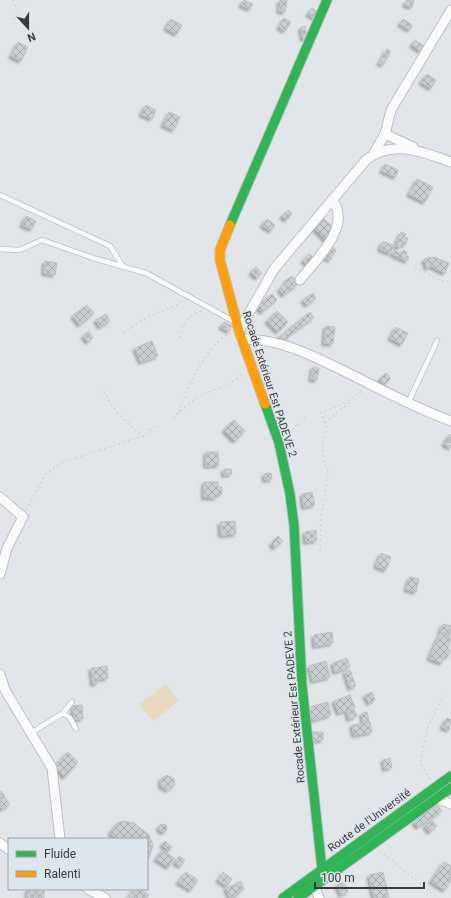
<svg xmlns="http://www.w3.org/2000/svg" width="451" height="898" viewBox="0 0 451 898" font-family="Roboto,sans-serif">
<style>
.pitch{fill:#e9d9bf}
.building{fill:url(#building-cross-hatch);stroke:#bfc2c5;filter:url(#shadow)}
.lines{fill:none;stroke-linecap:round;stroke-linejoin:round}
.lane-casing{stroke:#bbbec1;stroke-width:6}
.street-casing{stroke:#bbbec1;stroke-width:11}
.fast-casing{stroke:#bbbec1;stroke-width:11}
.slow-casing{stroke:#bbbec1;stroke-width:11}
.path{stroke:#d1d2d4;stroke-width:1.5;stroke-dasharray:2 3;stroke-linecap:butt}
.lane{stroke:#fbfbfc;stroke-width:4.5}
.street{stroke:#fbfbfc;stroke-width:9}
.fast{stroke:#30b455;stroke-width:9}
.slow{stroke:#ff9f0a;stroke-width:9}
.labels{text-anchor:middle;stroke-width:3;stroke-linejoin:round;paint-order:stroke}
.street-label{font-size:11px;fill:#383b3e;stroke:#dee6ed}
</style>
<defs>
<pattern id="building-cross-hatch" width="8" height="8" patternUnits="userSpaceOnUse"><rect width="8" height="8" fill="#cccfd2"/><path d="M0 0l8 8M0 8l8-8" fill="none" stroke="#a7a9ac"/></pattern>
<filter id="shadow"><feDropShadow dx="-2.5" dy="2.5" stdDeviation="1" flood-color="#0004"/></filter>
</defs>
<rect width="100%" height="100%" fill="#e2e6ea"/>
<polygon class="pitch" points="166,684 179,701 153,721 139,704"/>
<g class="building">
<polygon points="244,0 253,4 250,9 241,5"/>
<polygon points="280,0 287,0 285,12 279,11"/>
<polygon points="407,0 414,0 412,7 405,5"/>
<polygon points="312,8 318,12 314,18 308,14"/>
<polygon points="284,18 291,22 285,31 279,27"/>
<polygon points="171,19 182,25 177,34 166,28"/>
<polygon points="403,19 412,25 410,30 400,24"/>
<polygon points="305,26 307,38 303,39 301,27"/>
<polygon points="415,40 424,46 421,51 412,45"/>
<polygon points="18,42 28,47 21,61 11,56"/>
<polygon points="387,49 391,51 383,65 379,63"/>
<polygon points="427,74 436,80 431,88 421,82"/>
<polygon points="146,105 156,110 152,119 141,114"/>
<polygon points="169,112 180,117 174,130 163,125"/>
<polygon points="385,164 398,170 396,177 382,171"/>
<polygon points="417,179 433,187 425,202 409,194"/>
<polygon points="289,210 292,214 286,220 282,216"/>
<polygon points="26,216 36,221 32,229 22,225"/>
<polygon points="323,218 336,230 326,240 314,228"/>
<polygon points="267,219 275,225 271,231 262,225"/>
<polygon points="401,232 406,234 404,237 408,238 405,245 402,244 400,247 395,246"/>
<polygon points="383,241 394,246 390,253 380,249"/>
<polygon points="331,246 336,250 330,260 324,257"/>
<polygon points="394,250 401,254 403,250 407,252 406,255 409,257 407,261 392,254"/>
<polygon points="309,254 315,258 309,265 303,261"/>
<polygon points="434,257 449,263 445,273 431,266 427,268 424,259"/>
<polygon points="45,261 57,263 55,275 44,273"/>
<polygon points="256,267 262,273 257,278 251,272"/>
<polygon points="292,276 298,284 292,289 285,281"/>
<polygon points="286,283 291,289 284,295 279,289"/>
<polygon points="313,293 316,298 307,305 303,300"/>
<polygon points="272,294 277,300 262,312 257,306"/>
<polygon points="87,305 94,313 80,325 73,316"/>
<polygon points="277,311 288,322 278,332 267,321"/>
<polygon points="310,312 314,318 292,333 284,342 279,337"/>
<polygon points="106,314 110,321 100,327 96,320"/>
<polygon points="224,322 232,326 229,331 221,327"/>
<polygon points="326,326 335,327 333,344 324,343"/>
<polygon points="396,327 408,333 402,344 390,338"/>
<polygon points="89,331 93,338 88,342 83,336"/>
<polygon points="152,341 158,356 141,362 135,348"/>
<polygon points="313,367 319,368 317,380 311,379"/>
<polygon points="386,373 391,378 384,385 379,380"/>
<polygon points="234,420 245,431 235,441 224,430"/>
<polygon points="450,434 451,435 451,448 444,444"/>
<polygon points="206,452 218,452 219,465 206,466"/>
<polygon points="224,469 231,469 232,474 224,475"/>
<polygon points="271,473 272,479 265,480 264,474"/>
<polygon points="204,482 218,482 218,486 222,487 222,494 217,493 217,498 204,497"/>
<polygon points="312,492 315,505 304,507 302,494"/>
<polygon points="235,521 236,534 221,535 220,522"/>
<polygon points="316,530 317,540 306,542 305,532"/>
<polygon points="278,536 283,541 275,548 271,544"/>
<polygon points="381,553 391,557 386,570 376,566"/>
<polygon points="410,577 419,579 416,592 406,589"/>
<polygon points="443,624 451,626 451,635 440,632"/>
<polygon points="332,632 333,643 315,646 314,635"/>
<polygon points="440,633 451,638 448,649 451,650 448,657 445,655 442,663 429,658"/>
<polygon points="347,658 350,667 335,672 333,663"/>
<polygon points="326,661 330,677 313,681 309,666"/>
<polygon points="107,666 108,678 97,679 98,683 93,684 91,668"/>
<polygon points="350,670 356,686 350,688 345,672"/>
<polygon points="372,692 375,700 369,703 365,695"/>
<polygon points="350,695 355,707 339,713 334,701"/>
<polygon points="328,702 331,715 313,720 309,707"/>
<polygon points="82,705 83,719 74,719 73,706"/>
<polygon points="354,709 357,716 349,719 347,711"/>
<polygon points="367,712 369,721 363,722 362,713"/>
<polygon points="447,718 451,720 449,730 442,727"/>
<polygon points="370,722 372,732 354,735 352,725"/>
<polygon points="312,732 323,732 323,740 313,741"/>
<polygon points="68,752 78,762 65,777 54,766"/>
<polygon points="390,758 392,767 385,769 383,760"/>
<polygon points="167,775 174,779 175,785 168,790 161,786 161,779"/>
<polygon points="1,791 10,804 2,809 0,807"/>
<polygon points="437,805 442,811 418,827 414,822"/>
<polygon points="432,820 437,826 430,832 425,826"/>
<polygon points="123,821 134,823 149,835 153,844 150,856 147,859 147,839 116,839 110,832 119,822"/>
<circle cx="163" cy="828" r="4"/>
<polygon points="165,841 172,847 169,851 162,845"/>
<polygon points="162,850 174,858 169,867 156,859"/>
<polygon points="179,856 185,860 181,866 175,863"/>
<polygon points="444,862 451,866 451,881 445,890 431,881"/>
<polygon points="186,872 198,880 191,890 178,882"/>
<polygon points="223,872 232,879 227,886 218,880"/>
<polygon points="383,872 389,898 374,898 369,875"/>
<polygon points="241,881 244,889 240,891 236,883"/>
<polygon points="344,882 348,892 341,895 337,885"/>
<polygon points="236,884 240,893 230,898 226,888"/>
<polygon points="28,889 36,890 36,898 27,898"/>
<polygon points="38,889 44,890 44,898 38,898"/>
<polygon points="134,889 140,889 149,895 147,898 128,898"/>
</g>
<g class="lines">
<g class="lane-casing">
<g id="lane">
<polyline points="0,195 110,246 122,265"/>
<polyline points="0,249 20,250 42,240 96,259 146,273 233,321"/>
<polyline points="408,403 437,341"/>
<polyline points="63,713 70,718 76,729"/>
<polyline points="31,733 63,713 72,702"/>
</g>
</g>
<g class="street-casing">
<g id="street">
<polyline points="385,134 413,147"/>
<polyline points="374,153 385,134 391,110 451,10"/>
<path d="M300,280c16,-20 53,-55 32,-80"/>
<path d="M239,331l35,-62 92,-109c26,-21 57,-8 85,2"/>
<path d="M243,339c41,0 76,20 111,37 32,16 64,33 97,45"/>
<polyline points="0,497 23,517 7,548 0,574"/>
<polyline points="0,674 5,690 52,768 60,839"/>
<polyline points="437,798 451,804"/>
<polyline points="0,843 9,850"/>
<polyline points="314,885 319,898"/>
<polyline points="88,889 105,898"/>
</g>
</g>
<g class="fast-casing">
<g id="fast">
<polyline points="230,225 327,0"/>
<polyline points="265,404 279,443 290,494 294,525 302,685 322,869"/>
<polyline points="283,898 451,776"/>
<polyline points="298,898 451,788"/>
</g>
</g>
<g class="slow-casing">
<polyline id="slow" points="230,225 220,250 220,260 239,331 265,404"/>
</g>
<g class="path">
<polyline points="13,0 18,10 13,20"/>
<polyline points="415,267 442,281 451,281"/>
<polyline points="123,333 148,317 177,305 183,299"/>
<path d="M180,338c-1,-14 10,-22 21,-27"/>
<path d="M104,391c8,19 23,32 39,45"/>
<path d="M179,412c5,-20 31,-74 52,-78"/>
<path d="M173,418c7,-8 18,-16 27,-22 15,-8 31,-9 43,-23"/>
<polyline points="325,423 351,401"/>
<polyline points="286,436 305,417"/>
<polyline points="26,510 45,475 61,463 143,436 155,426"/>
<polyline points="320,551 321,516 328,473 322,449 326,427 321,412 339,406 364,390"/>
<polyline points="430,779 420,763 428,726 444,696"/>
<polyline points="380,851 438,898"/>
</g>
<use href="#lane" class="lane"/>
<use href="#street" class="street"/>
<use href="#fast" class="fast"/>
<use href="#slow" class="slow"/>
</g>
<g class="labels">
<g class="street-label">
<text transform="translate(270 384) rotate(72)" y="4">Rocade Extérieur Est PADEVE 2</text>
<text transform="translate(294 707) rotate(-95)" y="4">Rocade Extérieur Est PADEVE 2</text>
<text transform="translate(369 820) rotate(-36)" y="4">Route de l'Université</text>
</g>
</g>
<rect x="8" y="838" width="140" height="52" fill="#dee6ed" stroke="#9ca2a7"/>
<rect x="16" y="851" width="20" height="6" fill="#30b455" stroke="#9ca2a7"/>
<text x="44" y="858" font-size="12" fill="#383b3e">Fluide</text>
<rect x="16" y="871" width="20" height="6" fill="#ff9f0a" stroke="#9ca2a7"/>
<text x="44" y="878" font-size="12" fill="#383b3e">Ralenti</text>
<g transform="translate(28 28) rotate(159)" stroke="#dee6ed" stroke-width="3" paint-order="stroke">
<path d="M0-3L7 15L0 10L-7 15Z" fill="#383b3e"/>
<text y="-6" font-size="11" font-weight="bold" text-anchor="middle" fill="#383b3e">N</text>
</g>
<path d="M315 882v6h109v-6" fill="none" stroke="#383b3e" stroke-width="2"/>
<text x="321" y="882" font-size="12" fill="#383b3e" stroke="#dee6ed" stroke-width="3" paint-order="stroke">100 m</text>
</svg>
